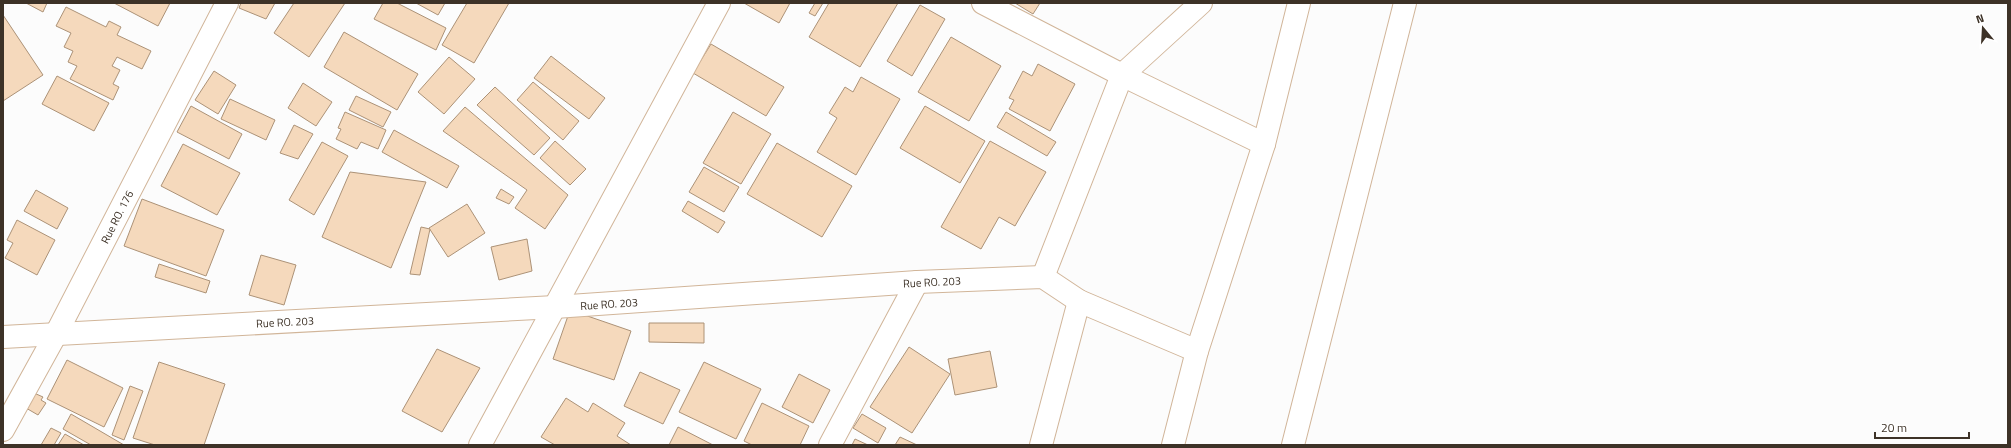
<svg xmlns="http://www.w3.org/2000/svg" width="2011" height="448" viewBox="0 0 2011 448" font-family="'Titillium Web',sans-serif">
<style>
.building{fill:#f5d9bc;stroke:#ac9277}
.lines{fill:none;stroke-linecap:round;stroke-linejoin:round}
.minor-casing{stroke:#d1b599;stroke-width:24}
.minor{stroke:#fff;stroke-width:22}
.labels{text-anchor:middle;stroke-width:3;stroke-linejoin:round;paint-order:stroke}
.street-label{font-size:11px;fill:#3d3227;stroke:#fff}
</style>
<rect width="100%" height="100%" fill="#fcfcfc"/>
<g class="building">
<polygon points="26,3 47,3 43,12"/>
<polygon points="114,3 170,3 158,26"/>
<polygon points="241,3 275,3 266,19 239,8"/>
<polygon points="294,3 345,3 309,57 274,33"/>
<polygon points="383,3 397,3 446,28 436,50 374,19"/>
<polygon points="416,3 445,3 438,15"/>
<polygon points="467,3 509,3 474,63 442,45"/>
<polygon points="744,3 790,3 779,23"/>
<polygon points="815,3 823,3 815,16 809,13"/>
<polygon points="829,3 898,3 860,67 809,37"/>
<polygon points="1015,3 1040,3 1033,14"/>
<polygon points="920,5 945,19 912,76 887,61"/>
<polygon points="66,7 106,27 109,21 121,27 117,35 151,51 142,69 117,57 112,66 120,70 113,84 119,87 113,100 70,79 77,66 68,62 73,51 64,47 71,33 56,26"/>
<polygon points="3,15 43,75 3,101"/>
<polygon points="344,32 418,74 397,110 324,67"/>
<polygon points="951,37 1001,66 969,121 918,92"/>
<polygon points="711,44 784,87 766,116 693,73"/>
<polygon points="551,56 605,98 589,119 534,78"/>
<polygon points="449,57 475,79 444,114 418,92"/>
<polygon points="1038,64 1075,84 1050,131 1009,109 1014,100 1009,98 1023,71 1032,76"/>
<polygon points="214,71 236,85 218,114 195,100"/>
<polygon points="57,76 109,103 94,131 42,104"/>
<polygon points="861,77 900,99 856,175 817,152 837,118 829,113 845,87 853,92"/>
<polygon points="533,82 579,121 563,140 517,100"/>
<polygon points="303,83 332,102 316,126 288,108"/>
<polygon points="495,87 550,138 534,155 477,105"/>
<polygon points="356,96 391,112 383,127 349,110"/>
<polygon points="230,99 275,120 266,140 221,119"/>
<polygon points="191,106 242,134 229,159 177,132"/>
<polygon points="925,106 985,141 960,183 900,148"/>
<polygon points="465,107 568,195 545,229 515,208 527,190 443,131"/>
<polygon points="345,112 386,130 378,149 361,142 357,149 336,139 341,129 338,128"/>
<polygon points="733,112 771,134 741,184 703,163"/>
<polygon points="1006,112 1056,142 1047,156 997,127"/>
<polygon points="294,125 313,134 298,159 280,153"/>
<polygon points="394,130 459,166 447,188 382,152"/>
<polygon points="555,141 586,169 570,185 540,158"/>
<polygon points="990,141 1046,172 1015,226 999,217 981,249 941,227"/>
<polygon points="322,142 348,156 314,215 289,200"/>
<polygon points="777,143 852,186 822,237 747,194"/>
<polygon points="183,144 240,173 217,215 161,186"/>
<polygon points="704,167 739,187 724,212 689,192"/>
<polygon points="350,172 426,182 391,268 322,237"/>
<polygon points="501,189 514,197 509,204 496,198"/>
<polygon points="36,190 68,208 57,229 24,211"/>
<polygon points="142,199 224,230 206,276 124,246"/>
<polygon points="688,201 725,222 718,233 682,211"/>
<polygon points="467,204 485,233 448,257 429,228"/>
<polygon points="17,220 55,240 37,275 5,258 13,243 7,240"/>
<polygon points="421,227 430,229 420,275 410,274"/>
<polygon points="527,239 532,271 499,280 491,247"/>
<polygon points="261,255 296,265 284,305 249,295"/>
<polygon points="159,264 210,281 206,293 155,277"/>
<polygon points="570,310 631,331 614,380 553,359"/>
<polygon points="649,323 704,323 704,343 649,342"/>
<polygon points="909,347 950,374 912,433 870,407"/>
<polygon points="437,349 480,368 442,432 402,411"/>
<polygon points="990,351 997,387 955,395 948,359"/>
<polygon points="67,360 123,388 104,427 47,399"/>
<polygon points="159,362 225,384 204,445 155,445 133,438"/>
<polygon points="704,362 761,389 736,439 679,412"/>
<polygon points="640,372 680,390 663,424 624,406"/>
<polygon points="799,374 830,390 813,423 782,407"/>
<polygon points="130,386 143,391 124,440 112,435"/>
<polygon points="34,393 43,397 41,400 46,403 38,415 26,408"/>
<polygon points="566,398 588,412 593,403 625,423 617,436 631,445 555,445 541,437"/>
<polygon points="762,403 809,426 800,445 752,445 744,441"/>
<polygon points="71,414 124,445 91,445 63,429"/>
<polygon points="862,414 886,428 878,443 853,428"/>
<polygon points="678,427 713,445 669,445"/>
<polygon points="51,428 61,433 54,445 41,445"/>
<polygon points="65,434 84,445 58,445"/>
<polygon points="900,437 917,445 895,445"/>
<polygon points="855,439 868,445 852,445"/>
</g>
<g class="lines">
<g class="minor-casing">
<g id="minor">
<polyline points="983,3 1122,75 1264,144"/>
<polyline points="1043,277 1122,75 1201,3"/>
<polyline points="3,337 555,307 917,282 1043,277 1079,301 1197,351"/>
<polyline points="3,430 56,334 227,3"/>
<polyline points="480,445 719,3"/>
<polyline points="830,445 917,282"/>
<polyline points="1041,445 1079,301"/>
<polyline points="1173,445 1197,351 1264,144 1299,3"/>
<polyline points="1293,445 1405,3"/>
</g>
</g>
<use href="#minor" class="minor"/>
</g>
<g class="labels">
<g class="street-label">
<text transform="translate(117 217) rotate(-63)" y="4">Rue RO. 176</text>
<text transform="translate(932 282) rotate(-3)" y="4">Rue RO. 203</text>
<text transform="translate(609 304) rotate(-4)" y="4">Rue RO. 203</text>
<text transform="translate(285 322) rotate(-3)" y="4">Rue RO. 203</text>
</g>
</g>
<rect width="2011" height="448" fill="none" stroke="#3d3227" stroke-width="8"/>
<g transform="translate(1983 28) rotate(342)" stroke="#ffffff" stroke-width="3" paint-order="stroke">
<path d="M0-3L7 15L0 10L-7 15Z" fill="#3d3227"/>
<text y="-6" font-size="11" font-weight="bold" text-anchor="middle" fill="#3d3227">N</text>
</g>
<path d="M1875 432v6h94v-6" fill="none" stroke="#3d3227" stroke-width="2"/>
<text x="1881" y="432" font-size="12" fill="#3d3227" stroke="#ffffff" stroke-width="3" paint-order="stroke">20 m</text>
</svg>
